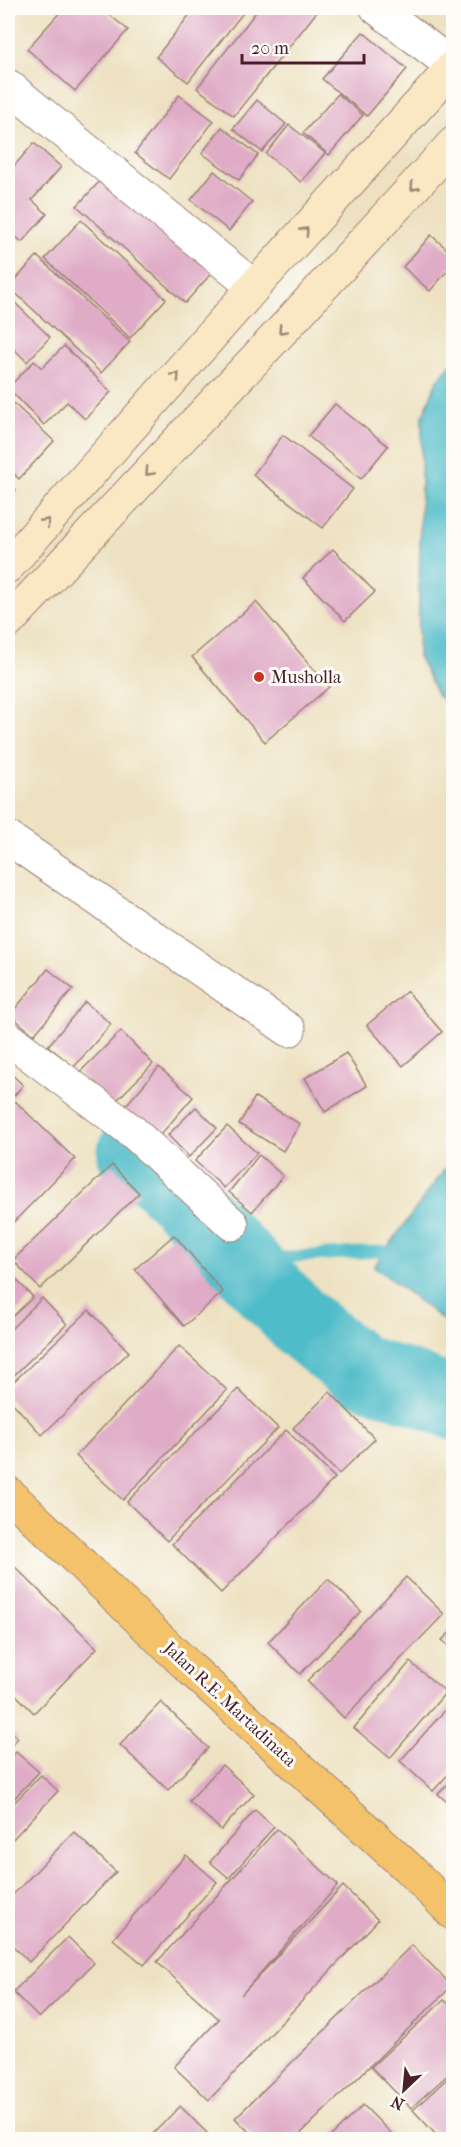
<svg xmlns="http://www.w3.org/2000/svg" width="461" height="2147" viewBox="0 0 461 2147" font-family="'IM FELL French Canon',serif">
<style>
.water{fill:#4fbcc9;stroke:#4c6e7a;stroke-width:1.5}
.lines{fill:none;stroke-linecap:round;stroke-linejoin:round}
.stream{stroke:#4fbcc9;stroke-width:12}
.river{stroke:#4fbcc9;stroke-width:72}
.building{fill:#dfabc6}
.street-casing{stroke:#9c8076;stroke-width:35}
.secondary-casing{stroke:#9c8076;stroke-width:35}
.highway-casing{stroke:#9c8076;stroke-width:35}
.street{stroke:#fff;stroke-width:33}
.secondary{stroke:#fae7c3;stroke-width:33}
.highway{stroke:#f3c26a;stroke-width:33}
.oneway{stroke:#a28377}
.poi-dot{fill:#c8321e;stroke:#fdfcf7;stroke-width:2}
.labels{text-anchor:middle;stroke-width:6;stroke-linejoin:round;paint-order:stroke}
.poi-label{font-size:18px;fill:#4a1f2b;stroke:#fdfcf7;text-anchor:start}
.street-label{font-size:18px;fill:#4a1f2b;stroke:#fdfcf7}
</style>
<rect width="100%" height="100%" fill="#fdfcf7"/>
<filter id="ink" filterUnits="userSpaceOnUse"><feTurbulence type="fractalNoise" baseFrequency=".0167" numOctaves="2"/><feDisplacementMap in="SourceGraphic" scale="12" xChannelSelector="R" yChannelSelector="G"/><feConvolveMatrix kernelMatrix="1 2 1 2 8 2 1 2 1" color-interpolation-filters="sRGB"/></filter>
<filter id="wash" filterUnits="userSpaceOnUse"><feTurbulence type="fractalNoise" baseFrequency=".008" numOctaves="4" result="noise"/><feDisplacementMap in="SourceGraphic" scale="24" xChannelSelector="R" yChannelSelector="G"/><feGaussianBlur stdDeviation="1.35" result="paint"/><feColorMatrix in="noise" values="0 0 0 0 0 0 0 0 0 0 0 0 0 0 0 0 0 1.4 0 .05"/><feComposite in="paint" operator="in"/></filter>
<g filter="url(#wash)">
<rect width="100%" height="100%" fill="#ede1c1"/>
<g class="water">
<polygon points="453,362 453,706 438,696 418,656 422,418 437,381"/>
<polygon points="453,1158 453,1328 374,1266"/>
</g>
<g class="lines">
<polyline class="stream" points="241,1260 384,1251"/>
<polyline class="river" points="133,1153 165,1180 301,1323 359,1370 417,1389 454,1404"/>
</g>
<g id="blocks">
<g class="building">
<polygon points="64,8 101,8 128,30 75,91 27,49"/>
<polygon points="195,8 247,8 188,82 156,57"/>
<polygon points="259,8 320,8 234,116 197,88"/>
<polygon points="363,32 407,69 367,116 322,79"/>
<polygon points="338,94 363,115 329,155 303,133"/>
<polygon points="179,95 214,121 169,179 135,153"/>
<polygon points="257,100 286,124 262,152 233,129"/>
<polygon points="289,125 325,153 301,182 266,154"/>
<polygon points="222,127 258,155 239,180 202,153"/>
<polygon points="34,143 61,167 32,200 47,214 22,242 8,230 8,173"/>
<polygon points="110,170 218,266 185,303 77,206"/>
<polygon points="214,171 252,202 229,231 191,200"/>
<polygon points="81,220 166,299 130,338 45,259"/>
<polygon points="431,235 454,255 454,263 430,291 403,267"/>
<polygon points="37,256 130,342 101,373 9,287"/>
<polygon points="8,296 50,337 27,362 8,343"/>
<polygon points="64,346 111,392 85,419 67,402 44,425 8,388 34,361 42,368"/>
<polygon points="8,398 54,441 19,479 8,468"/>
<polygon points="335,404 388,446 361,479 308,436"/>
<polygon points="283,435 353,489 323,528 253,475"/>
<polygon points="8,482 16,490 8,498"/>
<polygon points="333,549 375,592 345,621 303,578"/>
<polygon points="256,602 329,687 265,742 192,657"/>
<polygon points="48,969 73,989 34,1035 10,1015"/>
<polygon points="407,991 442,1032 403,1066 367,1025"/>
<polygon points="85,1002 111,1024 74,1067 48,1046"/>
<polygon points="121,1031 153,1064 111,1106 79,1073"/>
<polygon points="346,1053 367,1086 325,1112 305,1078"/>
<polygon points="159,1067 193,1097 156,1140 122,1110"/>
<polygon points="8,1071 23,1085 8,1103"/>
<polygon points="255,1097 300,1124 283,1151 239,1124"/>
<polygon points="15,1101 75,1159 8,1228 8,1109"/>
<polygon points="196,1107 217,1128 189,1157 168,1135"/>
<polygon points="227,1126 257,1153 224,1188 195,1161"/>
<polygon points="259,1155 283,1176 252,1212 229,1192"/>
<polygon points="112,1165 139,1193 40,1289 13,1260"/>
<polygon points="174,1235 223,1292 184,1326 135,1269"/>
<polygon points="8,1271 33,1297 8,1321"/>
<polygon points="42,1298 67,1324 8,1381 8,1332"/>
<polygon points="89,1310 129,1352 42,1435 8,1398 8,1387"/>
<polygon points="179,1346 227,1390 123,1500 76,1456"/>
<polygon points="238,1389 278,1428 167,1541 127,1502"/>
<polygon points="330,1392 375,1439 339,1474 293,1428"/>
<polygon points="286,1430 335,1478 221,1593 172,1544"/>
<polygon points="8,1560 97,1648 34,1713 8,1687"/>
<polygon points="406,1577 444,1614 344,1718 307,1681"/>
<polygon points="328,1579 361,1611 300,1674 268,1642"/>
<polygon points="454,1629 454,1651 442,1640"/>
<polygon points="410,1662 446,1692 390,1758 354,1728"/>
<polygon points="454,1700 454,1768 433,1791 400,1761"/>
<polygon points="161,1702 208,1748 168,1790 120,1745"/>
<polygon points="8,1729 18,1738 8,1749"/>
<polygon points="16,1752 39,1772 8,1805 8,1761"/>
<polygon points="222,1765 254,1794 221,1830 189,1801"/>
<polygon points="41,1775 58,1791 8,1844 8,1809"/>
<polygon points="454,1778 454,1808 438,1794"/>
<polygon points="255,1810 274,1827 229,1878 210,1862"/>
<polygon points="277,1829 338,1885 241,1995 343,1886 378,1920 209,2100 174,2067 219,2019 157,1962"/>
<polygon points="74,1832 116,1872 29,1962 8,1941 8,1900"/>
<polygon points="186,1855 217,1882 144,1965 113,1939"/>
<polygon points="68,1937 94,1963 39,2018 13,1992"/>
<polygon points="412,1945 452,1986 294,2140 257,2140 235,2118"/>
<polygon points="444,2000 454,2009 454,2069 411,2108 371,2067"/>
<polygon points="454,2072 454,2140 441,2140 413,2110"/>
<polygon points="363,2105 395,2137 393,2140 327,2140"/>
<polygon points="180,2106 214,2140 147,2140"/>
</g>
</g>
</g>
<g filter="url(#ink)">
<use href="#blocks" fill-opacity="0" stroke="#9c8076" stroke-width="1.5"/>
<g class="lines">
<g class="street-casing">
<g id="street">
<polyline points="377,8 454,67"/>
<polyline points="8,86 254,287"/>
<polyline points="8,838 289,1030"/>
<polyline points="8,1038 133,1132 232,1224"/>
</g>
</g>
<g class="secondary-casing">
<g id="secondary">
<polyline points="8,566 254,287 454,66"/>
<polyline points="8,622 291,321 454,143"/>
</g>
</g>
<g class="highway-casing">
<polyline id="highway" points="8,1493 192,1670 407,1867 454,1914"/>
</g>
<use href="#street" class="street"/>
<use href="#secondary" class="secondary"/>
<use href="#highway" class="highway"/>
</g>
<defs><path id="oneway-chevron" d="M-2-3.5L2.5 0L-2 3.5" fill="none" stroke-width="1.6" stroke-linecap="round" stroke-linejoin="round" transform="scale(1.5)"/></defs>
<g class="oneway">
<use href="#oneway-chevron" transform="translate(414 187) rotate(132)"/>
<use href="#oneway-chevron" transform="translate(305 231) rotate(-48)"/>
<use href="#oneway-chevron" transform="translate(282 330) rotate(133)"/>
<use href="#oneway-chevron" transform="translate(176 376) rotate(-48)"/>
<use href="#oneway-chevron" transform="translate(149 472) rotate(133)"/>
<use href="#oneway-chevron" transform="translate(46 522) rotate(-48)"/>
</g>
</g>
<circle class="poi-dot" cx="259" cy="677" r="6"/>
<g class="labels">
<g class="poi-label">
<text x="271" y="683">Musholla</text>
</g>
<g class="street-label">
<text transform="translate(230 1704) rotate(43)" y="6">Jalan R.E. Martadinata</text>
</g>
</g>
<rect width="461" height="2147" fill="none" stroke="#fdfcf7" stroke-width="30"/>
<g transform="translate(404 2090) rotate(206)" stroke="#fdfcf7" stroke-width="4.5" paint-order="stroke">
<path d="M0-4.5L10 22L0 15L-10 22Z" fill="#4a1f2b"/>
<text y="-9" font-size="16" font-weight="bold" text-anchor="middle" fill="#4a1f2b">N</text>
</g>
<path d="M242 54v9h122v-9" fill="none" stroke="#4a1f2b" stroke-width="3"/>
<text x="251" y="54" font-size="18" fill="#4a1f2b" stroke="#fdfcf7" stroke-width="4.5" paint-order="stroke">20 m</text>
</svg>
